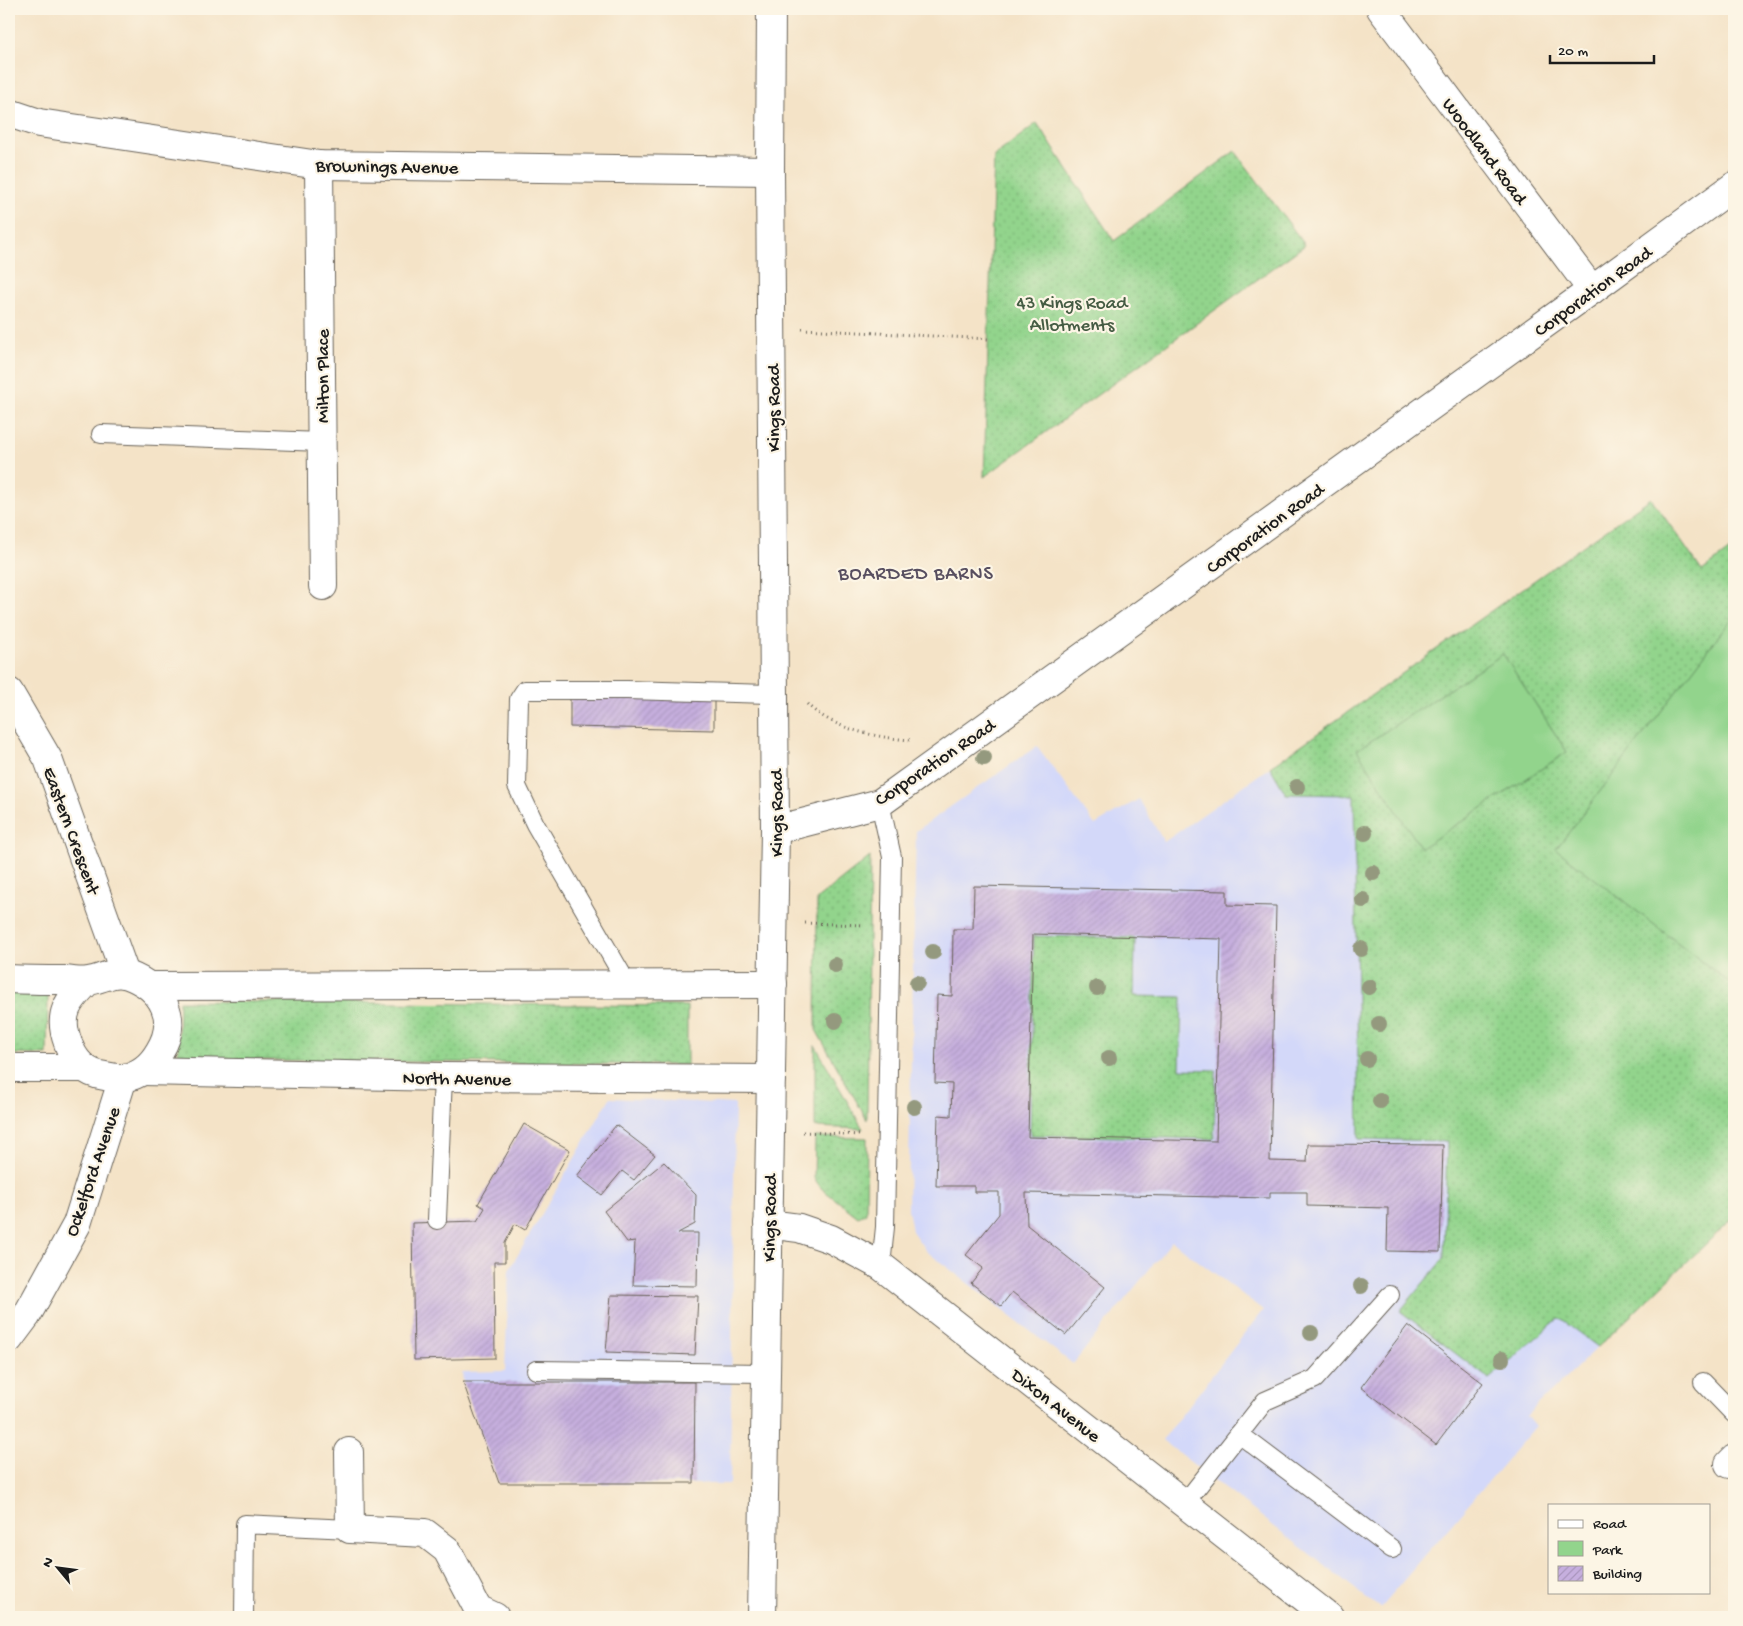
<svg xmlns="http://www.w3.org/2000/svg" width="1743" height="1626" viewBox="0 0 1743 1626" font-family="'Gochi Hand',sans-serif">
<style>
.built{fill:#d3d8f9}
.green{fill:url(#green-dots);stroke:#577854}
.pitch{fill:#92d48c;stroke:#577854}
.building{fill:url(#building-hatch);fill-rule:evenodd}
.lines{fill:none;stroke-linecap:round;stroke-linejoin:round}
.lane-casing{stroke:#686258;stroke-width:20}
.street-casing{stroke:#686258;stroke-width:30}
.path{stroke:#686258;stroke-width:3;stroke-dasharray:1 4;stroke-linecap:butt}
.lane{stroke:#fff;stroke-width:18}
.street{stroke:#fff;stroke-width:28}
.tree{fill:#94997e}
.labels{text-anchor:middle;stroke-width:4.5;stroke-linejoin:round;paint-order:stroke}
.street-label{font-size:19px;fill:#1c1c1c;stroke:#fcf5e5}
.park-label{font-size:19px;fill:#455c43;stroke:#fcf5e5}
.neighbourhood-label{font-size:20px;letter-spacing:1px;fill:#584f60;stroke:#fcf5e5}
</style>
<defs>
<pattern id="green-dots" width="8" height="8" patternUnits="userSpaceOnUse" patternTransform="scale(1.25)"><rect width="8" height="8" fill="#92d48c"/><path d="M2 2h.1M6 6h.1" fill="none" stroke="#7db578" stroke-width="1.8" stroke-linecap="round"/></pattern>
<pattern id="building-hatch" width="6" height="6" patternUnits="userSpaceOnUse" patternTransform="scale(1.25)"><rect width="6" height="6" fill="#c6afde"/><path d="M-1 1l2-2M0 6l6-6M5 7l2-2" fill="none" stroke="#aa96be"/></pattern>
</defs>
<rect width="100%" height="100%" fill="#fcf5e5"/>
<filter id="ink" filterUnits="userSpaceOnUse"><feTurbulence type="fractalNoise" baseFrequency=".02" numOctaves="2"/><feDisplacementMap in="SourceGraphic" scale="10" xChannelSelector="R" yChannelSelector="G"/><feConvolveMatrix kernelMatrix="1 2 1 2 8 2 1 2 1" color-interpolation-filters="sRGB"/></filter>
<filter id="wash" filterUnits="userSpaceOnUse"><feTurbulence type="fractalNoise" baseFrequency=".0096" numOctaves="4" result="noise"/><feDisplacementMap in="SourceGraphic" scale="20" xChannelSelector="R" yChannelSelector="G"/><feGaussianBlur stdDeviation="1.12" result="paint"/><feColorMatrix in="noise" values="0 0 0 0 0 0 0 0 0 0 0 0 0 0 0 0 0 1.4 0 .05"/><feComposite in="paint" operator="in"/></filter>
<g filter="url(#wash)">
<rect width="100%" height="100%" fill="#f4e3c7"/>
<g class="built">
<polygon points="1651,498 1702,571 1734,547 1734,1217 1526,1416 1535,1427 1380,1608 1162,1440 1263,1310 1172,1241 1073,1364 926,1251 912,1231 908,1209 916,831 1037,746 1095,825 1139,799 1164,842"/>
<polygon points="610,1098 735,1104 730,1484 499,1483 463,1382 462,1372 505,1371 509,1270"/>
</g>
<g class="green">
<polygon points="1037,123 1114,241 1235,151 1305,245 984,477 994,156"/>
<polygon points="1651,498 1702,571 1734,547 1734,1217 1598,1347 1559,1318 1489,1379 1400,1311 1444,1258 1447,1141 1359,1139 1354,795 1286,794 1270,767"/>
<polygon points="870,857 867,1120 816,1030 817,899"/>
<polygon points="1034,936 1135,938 1134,996 1182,997 1180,1069 1216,1070 1214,1139 1030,1135"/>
<polygon points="9,992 48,993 47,1055 9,1054"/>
<polygon points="179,1001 687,1006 687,1065 178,1059"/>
<polygon points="815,1045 863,1129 815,1127"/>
<polygon points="815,1137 867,1138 866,1213 858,1217 821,1188 814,1178"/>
</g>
<g class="pitch">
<polygon points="1734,616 1734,986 1556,849"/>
<polygon points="1503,654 1567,752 1421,848 1357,750"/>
</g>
<g id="blocks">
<g class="building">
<polygon points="570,692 714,695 714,730 570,727"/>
<path d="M974,886l253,5v14l49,1 -6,255 37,1 1,-18 135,1 -3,107 -53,-1 1,-43 -81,-2v-14h-37v6l-244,-5 1,32 78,62 -39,48 -54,-43 -11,14 -30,-23 12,-15 -17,-13 33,-41v-22h-25v-6h-38l2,-71 13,1 1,-32 -17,-1 2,-88 15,1 1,-67h20zM1033,934l188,5 -5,202 -188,-4z"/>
<polygon points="524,1124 570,1150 525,1230 515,1224 505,1243 505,1262 494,1262 495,1358 414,1360 412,1223 477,1221 485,1208 478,1204"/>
<polygon points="616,1125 655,1155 634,1180 622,1171 602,1195 577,1176"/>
<polygon points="664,1162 696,1195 695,1224 678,1233 698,1233 697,1286 633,1285 635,1241 627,1242 604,1211"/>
<polygon points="611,1295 698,1296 695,1355 606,1352"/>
<polygon points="1408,1325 1483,1383 1436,1445 1361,1387"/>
<polygon points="463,1382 695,1382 694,1483 499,1483"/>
</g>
</g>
</g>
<g filter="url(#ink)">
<use href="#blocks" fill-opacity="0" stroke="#686258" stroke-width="1"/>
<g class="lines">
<g class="lane-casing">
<g id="lane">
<polyline points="101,434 321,442"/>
<polyline points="880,803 892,857 885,1227 881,1266"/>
<polyline points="628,985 535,824 517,786 519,699 525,690 627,690 774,694"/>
<polyline points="437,1220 443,1077"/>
<polyline points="536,1370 765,1373"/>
<polyline points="1703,1382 1734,1414"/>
<polyline points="1239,1434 1392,1549"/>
<polyline points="1184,1504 1265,1401 1315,1379 1390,1295"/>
<polyline points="244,1617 245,1524 350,1529"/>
</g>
</g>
<g class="street-casing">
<g id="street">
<polyline points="1381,9 1592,290"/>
<polyline points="9,113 39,123 319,165 770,171"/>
<polyline points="319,165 323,586"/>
<polyline points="9,692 48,759 125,974"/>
<polyline points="775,830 880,803 1592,290 1734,186"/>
<path d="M9,979c19,1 38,1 57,1 7,1 15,2 22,1 15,-2 25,-11 40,-6 35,13 52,44 31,77 -8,14 -19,23 -35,26 -6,1 -13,-1 -19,-2 -19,-2 -31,-15 -37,-33 -11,-29 0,-42 20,-62"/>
<polyline points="151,986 773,984"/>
<polyline points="9,1068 84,1068"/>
<polyline points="143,1071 443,1077 771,1079"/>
<polyline points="768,1224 799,1228 831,1239 881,1266 1329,1617"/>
<polyline points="9,1339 27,1315 77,1224 123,1078"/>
<polyline points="349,1452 350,1529 425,1533 447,1550 478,1609 495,1617"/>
<polyline points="1729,1464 1734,1459"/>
<polyline points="762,1617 775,830 770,171 771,9"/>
</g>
</g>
<g class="path">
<polyline points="802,329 989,339"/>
<path d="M807,704c25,25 70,34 105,36"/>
<polyline points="805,923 864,925"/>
<polyline points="803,1132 861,1135"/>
</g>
<use href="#lane" class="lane"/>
<use href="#street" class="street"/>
</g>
<g class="tree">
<circle cx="984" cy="758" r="8"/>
<circle cx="1297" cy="787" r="8"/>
<circle cx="1365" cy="833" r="8"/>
<circle cx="1373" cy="873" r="8"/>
<circle cx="1363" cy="900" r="8"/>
<circle cx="1361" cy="949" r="8"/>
<circle cx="933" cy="952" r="8"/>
<circle cx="835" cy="965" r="8"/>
<circle cx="917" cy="983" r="8"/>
<circle cx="1369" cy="987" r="8"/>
<circle cx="1097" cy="988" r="8"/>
<circle cx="835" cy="1021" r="8"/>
<circle cx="1379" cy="1024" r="8"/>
<circle cx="1109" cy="1058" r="8"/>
<circle cx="1367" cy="1059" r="8"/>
<circle cx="1380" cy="1101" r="8"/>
<circle cx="914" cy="1107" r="8"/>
<circle cx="1361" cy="1286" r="8"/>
<circle cx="1311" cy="1333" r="8"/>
<circle cx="1502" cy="1359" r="8"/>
</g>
</g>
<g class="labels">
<g class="street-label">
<text transform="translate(1486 150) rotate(53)" y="7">Woodland Road</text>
<text transform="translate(387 165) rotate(1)" y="7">Brownings Avenue</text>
<text transform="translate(1592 290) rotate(-36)" y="7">Corporation Road</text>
<text transform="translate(321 376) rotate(-90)" y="7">Milton Place</text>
<text transform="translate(772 408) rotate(-90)" y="7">Kings Road</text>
<text transform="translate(1264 527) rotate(-36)" y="7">Corporation Road</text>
<text transform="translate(934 761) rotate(-34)" y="7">Corporation Road</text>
<text transform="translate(775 813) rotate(-90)" y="7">Kings Road</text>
<text transform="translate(73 830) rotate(70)" y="7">Eastern Crescent</text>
<text transform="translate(457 1077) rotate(1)" y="7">North Avenue</text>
<text transform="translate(91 1171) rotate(-71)" y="7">Ockelford Avenue</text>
<text transform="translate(768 1218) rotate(-89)" y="7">Kings Road</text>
<text transform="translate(1057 1404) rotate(38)" y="7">Dixon Avenue</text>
</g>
<g class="park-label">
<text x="1072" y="308">43 Kings Road<tspan x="1072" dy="22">Allotments</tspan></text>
</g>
<g class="neighbourhood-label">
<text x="916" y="579">BOARDED BARNS</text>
</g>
</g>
<rect width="1743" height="1626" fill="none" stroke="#fcf5e5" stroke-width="30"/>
<rect x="1548" y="1504" width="162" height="90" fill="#fcf5e5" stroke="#a29e95"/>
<rect x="1558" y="1520" width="25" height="8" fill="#ffffff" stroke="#a29e95"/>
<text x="1593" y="1528" font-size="15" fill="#1c1c1c">Road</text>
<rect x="1558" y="1541" width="25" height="15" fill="#92d48c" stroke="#a29e95"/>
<text x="1593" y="1554" font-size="15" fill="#1c1c1c">Park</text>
<rect x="1558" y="1566" width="25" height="15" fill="url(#building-hatch)" stroke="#a29e95"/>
<text x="1593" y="1578" font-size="15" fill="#1c1c1c">Building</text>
<g transform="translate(58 1568) rotate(299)" stroke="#fcf5e5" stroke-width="4" paint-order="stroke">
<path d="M0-4L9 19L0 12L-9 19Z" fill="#1c1c1c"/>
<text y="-8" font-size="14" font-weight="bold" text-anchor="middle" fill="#1c1c1c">N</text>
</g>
<path d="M1550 55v8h104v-8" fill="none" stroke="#1c1c1c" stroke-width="2.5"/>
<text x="1558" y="55" font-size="15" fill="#1c1c1c" stroke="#fcf5e5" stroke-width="4" paint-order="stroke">20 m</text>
</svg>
